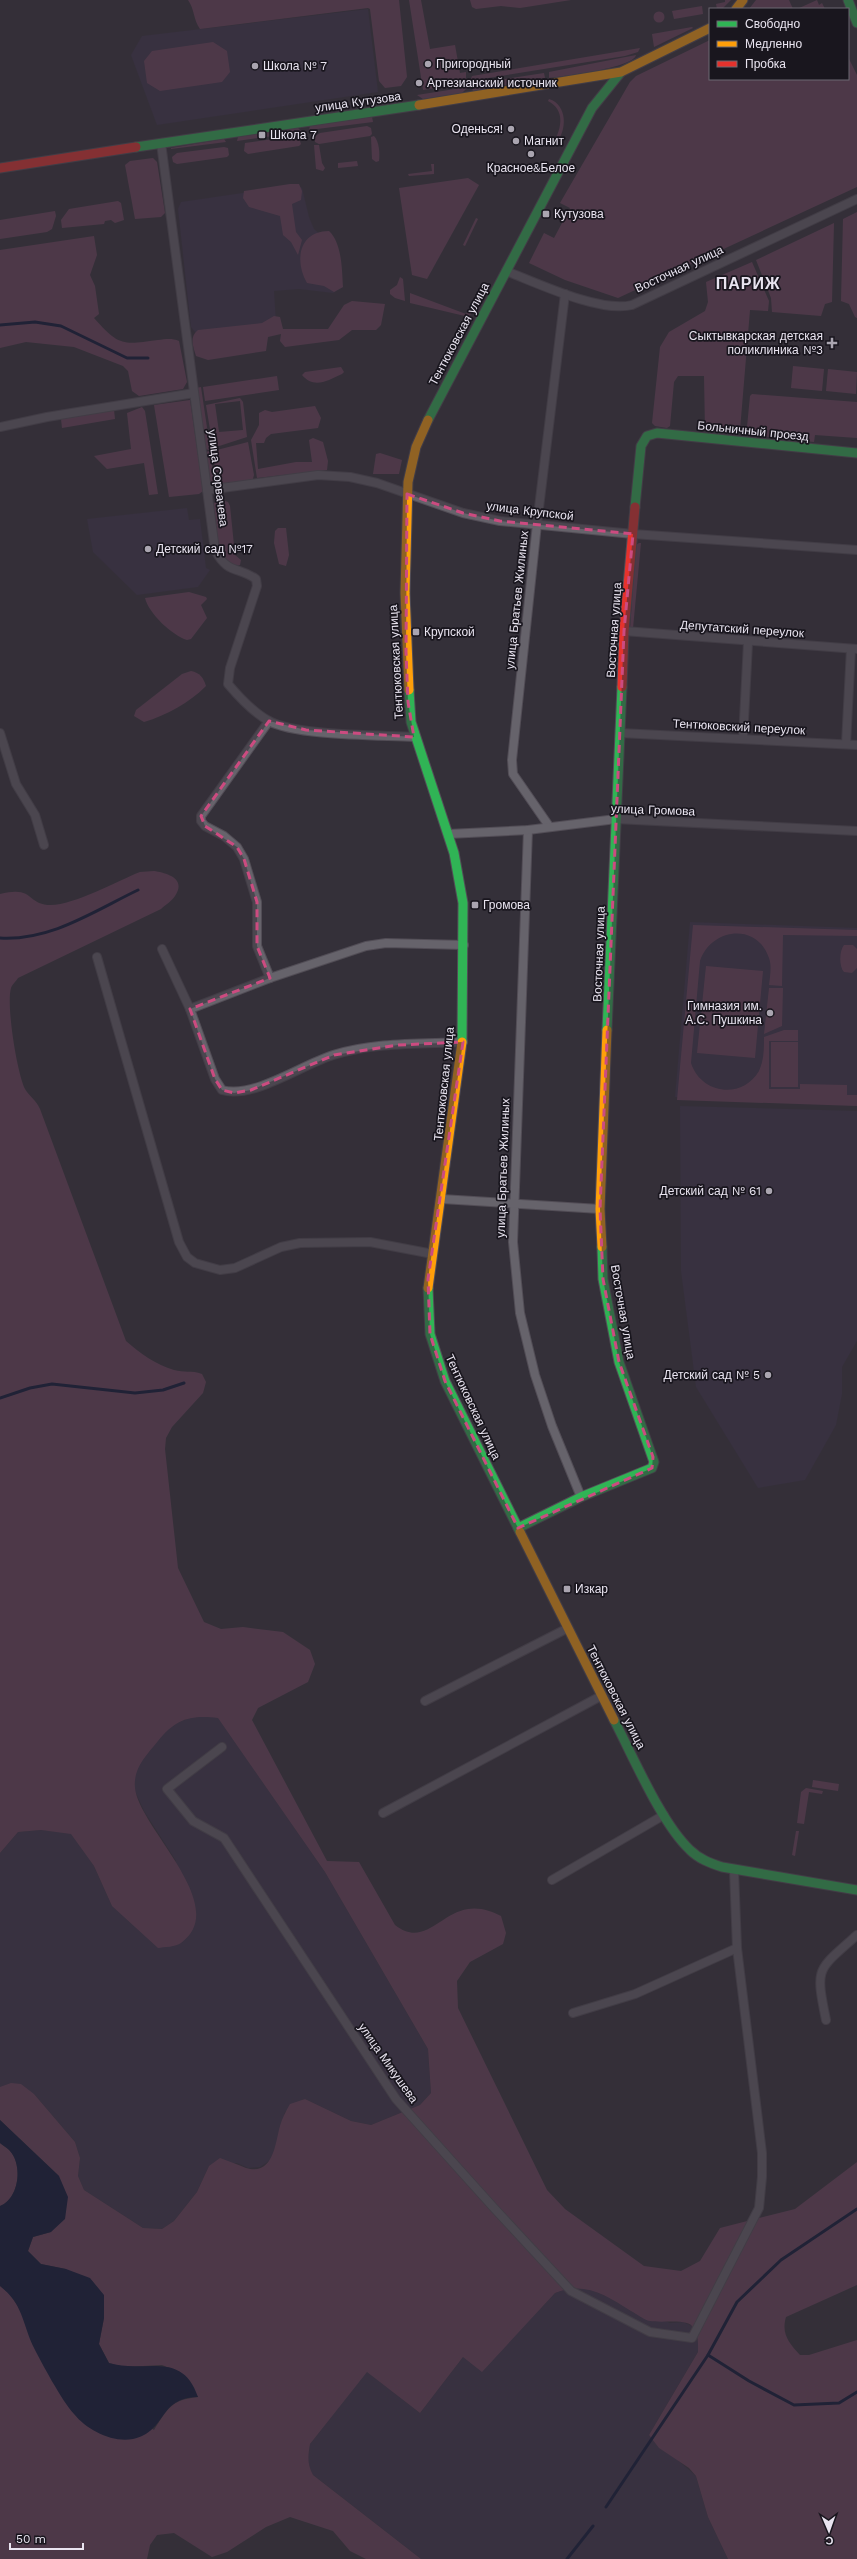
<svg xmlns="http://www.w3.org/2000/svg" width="857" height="2559" viewBox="0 0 857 2559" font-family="'Work Sans',sans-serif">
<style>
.built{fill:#3c3349}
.green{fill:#6b445c;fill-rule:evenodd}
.water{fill:#081334}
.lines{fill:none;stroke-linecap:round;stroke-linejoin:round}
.stream{stroke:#081334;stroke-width:3}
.street-casing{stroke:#524d56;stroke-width:10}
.fast-casing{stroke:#524d56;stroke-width:11}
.slow-casing{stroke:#524d56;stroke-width:11}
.jam-casing{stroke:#524d56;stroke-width:11}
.street{stroke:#66636b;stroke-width:8}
.fast{stroke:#30b455;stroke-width:9}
.slow{stroke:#ff9f0a;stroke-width:9}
.jam{stroke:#e5322d;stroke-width:9}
.marked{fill:none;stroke:#cc4b80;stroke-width:3;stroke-dasharray:8 5;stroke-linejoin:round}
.poi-dot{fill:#aaa5b0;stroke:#19161e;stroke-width:1.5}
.labels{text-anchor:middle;stroke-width:3.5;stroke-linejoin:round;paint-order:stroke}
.poi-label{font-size:12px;fill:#e9e4f0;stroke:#19161e;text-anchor:start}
.street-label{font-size:12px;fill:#e9e4f0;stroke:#19161e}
.district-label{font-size:16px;font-weight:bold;letter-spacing:1px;fill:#e9e4f0;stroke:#19161e}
</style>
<rect width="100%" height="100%" fill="#343039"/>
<g class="built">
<polygon points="368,9 378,92 157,125 131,55 142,36"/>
<polygon points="297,185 302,188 309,217 314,229 321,235 343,287 333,293 299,289 274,291 276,323 195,332 191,327 178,209 181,202"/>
<polygon points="187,508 189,520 200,519 206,568 210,570 198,587 137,595 93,552 87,519"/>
<polygon points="690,922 857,928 857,1105 675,1097"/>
<polygon points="680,1106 857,1111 857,1341 842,1367 842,1394 836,1425 805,1480 758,1488 696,1387 681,1271"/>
<polygon points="196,1715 218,1717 325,1872 428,2049 431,2093 420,2105 371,2125 351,2121 305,2099 285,2112 272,2159 260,2167 248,2168 237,2163 209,2166 197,2192 174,2221 162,2229 143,2228 84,2190 78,2176 80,2158 75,2142 34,2094 0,2087 0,1853 18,1832 41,1830 71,1833 94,1866 112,1906 176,1861 144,1811 134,1789 136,1767 170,1726"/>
<polygon points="587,2288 670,2323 683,2322 692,2326 699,2339 698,2352 649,2435 696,2476 708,2517 728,2559 421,2559 313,2475 309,2468 308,2457 310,2444 367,2371 420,2413 463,2357 525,2325 555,2293 565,2289"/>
</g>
<g class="green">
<path d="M188,0h211l8,77 -6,9 -16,2 -6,-7 -9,-72 -2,-1 -168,21c-7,-10 -5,-19 -12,-29z"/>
<polygon points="409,0 421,0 430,49 455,45 460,73 466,72 466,83 423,90"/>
<polygon points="470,0 571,0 520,8 501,6 476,9 472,7"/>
<polygon points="725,0 731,0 723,8 717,9 716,4 725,2"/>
<polygon points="756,0 789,0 793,9 749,9"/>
<polygon points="817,0 819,5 822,3 825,9 797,9"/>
<polygon points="702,6 703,14 674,19 672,11"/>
<circle cx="659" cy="17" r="5.5"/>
<polygon points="692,27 693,28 654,47 652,34"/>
<polygon points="710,40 710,79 848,79 848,57 857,75 857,187 618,298 565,280 529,263 544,233 554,238 570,208 560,203 630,82 636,76"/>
<polygon points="213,42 227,51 230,72 222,82 160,91 147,83 144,61 152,51"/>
<polygon points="640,48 638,52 625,56 470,81 472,76"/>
<path d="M636,55c-3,13 -72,21 -87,23v-6z"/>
<polygon points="544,73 545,78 473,91 472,88 473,84"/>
<polygon points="468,87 462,93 423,99 417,95"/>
<path d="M549,99c19,6 18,32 7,44l-2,-1c8,-15 11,-32 -6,-41z"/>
<polygon points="372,117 373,122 309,130 310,126"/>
<polygon points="367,126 371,128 372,134 370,136 319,144 315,142 314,137 320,133"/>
<polygon points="298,128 302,132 266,137 266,132"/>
<polygon points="257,134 258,138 237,141 238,137"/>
<polygon points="295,136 299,138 301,144 299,146 248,154 244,151 245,143"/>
<path d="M374,136c5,5 6,17 5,25l-3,1 -4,-3 -1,-22z"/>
<polygon points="224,139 226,142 171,149 171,148"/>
<polygon points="314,145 319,145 322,163 325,168 323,171 316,169"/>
<polygon points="224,147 228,148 229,155 227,157 177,164 173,162 172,157 177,153"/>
<polygon points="153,158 157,162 165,213 161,217 135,219 125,165 130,161"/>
<polygon points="357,161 358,166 338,168 338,163"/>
<polygon points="431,164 434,164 434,174 409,176 408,174 432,171"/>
<polygon points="468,178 479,185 427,279 412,275 399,188"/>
<polygon points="290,184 299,184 302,191 301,200 292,204 296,232 302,240 298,255 291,242 283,235 280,216 249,207 243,198 244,191"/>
<polygon points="118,201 121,203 124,220 115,223 111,220 105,221 104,224 62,228 61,220 69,209"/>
<polygon points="55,211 56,216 52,229 47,232 0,239 0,220"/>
<polygon points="857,212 857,318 855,317 849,304 841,301 843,219"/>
<polygon points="476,218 478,219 465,246 463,245"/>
<polygon points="834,223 832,302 825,304 821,316 772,312 771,298 756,260"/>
<path d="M329,231c13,12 13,39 14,56l-9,5 -10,-6 -17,-3c-13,-22 -8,-52 22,-52z"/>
<path d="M94,236l3,19 -7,20 5,11 4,28 -5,4c25,28 28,27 64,22 8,-1 14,-2 21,1l8,41 -4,7 -44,7 -7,-5 -4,-20 -5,-5 -49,-19 -48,-5 -26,6v-98z"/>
<polygon points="752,262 769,301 768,311 750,310 740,430 733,435 705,430 704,376 678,376 674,382 670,426 667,428 655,426 652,423 660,347 669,332 705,311 708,302 706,282"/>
<polygon points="400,277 403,279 405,301 395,298 390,294 390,290 397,285"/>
<polygon points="410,293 466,314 469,309 473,310 469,317 410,303"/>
<path d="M352,301l33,3 -4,21 -5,5h-24l-13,10 -54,7 -5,-6 1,-7 -13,3 -2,14 -58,9 -12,-4c-3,-10 -7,-19 2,-26l64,-7 12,-7 6,1 3,12h45l16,-24z"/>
<polygon points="793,366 824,369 822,391 791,388"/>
<path d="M341,367l3,5 -2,2c-15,7 -28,15 -40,1l3,-3z"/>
<polygon points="828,369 857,372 856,394 826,391"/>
<polygon points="277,376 279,390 205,401 203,387"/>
<polygon points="201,387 210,448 209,450 205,449 196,388"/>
<polygon points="752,394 857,402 857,438 815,435 814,442 750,435 747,427 750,396"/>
<path d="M240,398l3,4 4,35 -34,11 -7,-43zM240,401l3,29 -24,2 -4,-28z"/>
<polygon points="190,400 203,491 199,494 169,497 154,405"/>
<polygon points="315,406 321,418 318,428 271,434 266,438 264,443 256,443 258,469 296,462 312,462 309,440 313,438 323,442 328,461 327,470 257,478 251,440 259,425 259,413 265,410 272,412"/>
<polygon points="142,407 145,411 158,494 149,495 144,463 107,469 94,456 131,449 127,413"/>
<polygon points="114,410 115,419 62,428 61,419"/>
<polygon points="248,442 254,475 252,482 217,485 213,451"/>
<polygon points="210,451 215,485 211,488 205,452"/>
<polygon points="380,453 402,460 399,474 373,474 376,454"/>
<polygon points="219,499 228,502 230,506 235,555 241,560 240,565 236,566 223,559 218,548 212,505"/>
<polygon points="278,528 286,528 289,555 286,566 279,564 274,543 275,531"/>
<polygon points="639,543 641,543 633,628 630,629 636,545"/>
<path d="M189,592l17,5 1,2 -6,6 6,13 -16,21 -4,1c-15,-5 -38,-26 -42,-42z"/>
<path d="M191,671c9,2 12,6 15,15 -17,17 -39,29 -62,36l-10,-6 2,-6 46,-36z"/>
<path d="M154,871c12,2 33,7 21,25 -3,5 -10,9 -14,13l-143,69c-2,3 -6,7 -7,10 -5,17 6,85 14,101 4,7 11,11 15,20l86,232c14,12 30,24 48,29 10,3 17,0 28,4l4,8 -3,11 -31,34 -6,11 -1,11 13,119 26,54 17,7 22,-2 40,5 27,18 5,14 -7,18 -50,26 -6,12 75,141 32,1 36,63c29,23 45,-12 73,-16 12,-2 23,2 33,7l5,17 -3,11 -33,18 -13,19 1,27 89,182 18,19 79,57 37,5 19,-10 20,-33 75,-19 62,-47v123l-71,32c-5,17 3,26 14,38h9l48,-15v219h-129l-20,-42 -12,-41 -7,-8 -30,-20 -10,-13 49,-83c0,-8 1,-19 -6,-26 -6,-7 -31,-3 -42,-5 -6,-1 -13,-7 -19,-10 -25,-16 -47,-30 -76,-18l-73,79 -19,-15 -43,56 -53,-41 -57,72c-2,12 -3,20 3,31l108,84h-55l-16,-8 -17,-20 -43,-14 -24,10 -39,25 -15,5 -38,-24 -17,2 -7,10 -3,14h-147v-273l9,7 13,19 11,33 121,85c14,-22 17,-30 44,-33l-18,-25 -18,-7 -38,2 -15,-4 -10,-19 5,-26 -38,-49 -25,-5 -13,-13 5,-14 18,-5 8,-56 -59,-56v-33l11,-4 10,1 13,10 41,48 5,16 -2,18 6,14 59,38 19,1 12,-8 23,-29 12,-26 11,-8c9,3 18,7 26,10 28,8 29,-25 34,-42 2,-8 6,-15 10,-22l15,-5 46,22 20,4 49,-20 11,-12 -3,-44 -103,-177 -107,-154c-28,-3 -42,1 -60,23 -12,15 -25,27 -23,47 4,40 97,118 46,155 -5,4 -17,4 -23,5l-46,-42 -18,-40 -23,-32 -30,-4 -23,2 -18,21v-959c35,-9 26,11 51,11 23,0 66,-24 89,-33z"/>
<path d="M693,925l164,5v6l-74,-1 -1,51 -13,-1c1,-9 3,-19 0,-27 -12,-36 -58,-30 -69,3l-9,102c10,31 51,37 68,8 5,-11 5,-22 5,-34l20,-7h14v11h-29v48h31v-5l47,1v10h10v11l-180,-6z"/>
<path d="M844,945h9l4,4v19l-5,5 -8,-1c-5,-5 -5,-21 0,-27z"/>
<polygon points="706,966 763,971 755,1058 697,1053"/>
<polygon points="769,988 783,988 782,1026 764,1034"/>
<rect x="771" y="1042" width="27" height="45"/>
<polygon points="813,1780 839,1784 838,1791 812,1787"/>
<polygon points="806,1788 823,1791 822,1794 809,1792 804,1824 797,1823 801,1792"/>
<polygon points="796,1831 799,1831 795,1856 792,1855"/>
<path d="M0,2143c3,3 8,5 10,8 13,14 9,48 -10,55z"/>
</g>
<path class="water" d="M0,2120l59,56 9,21 -3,22 -14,13 -18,5 -5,14 13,13 25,5 24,9 14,17v23l-5,26 10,19c35,11 73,-14 89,34 -41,1 -30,34 -65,42 -21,4 -46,-9 -59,-25 -12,-13 -33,-52 -41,-68 -11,-24 -10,-42 -33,-60v-80c19,-7 23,-41 10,-55 -2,-3 -7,-5 -10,-8z"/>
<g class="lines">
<g class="stream">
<polyline points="0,325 35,322 61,326 127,358 148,358"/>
<path d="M0,938c51,3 94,-27 138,-48"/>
<polyline points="0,1398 30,1388 52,1384 135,1393 163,1390 184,1383"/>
<polyline points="708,2355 749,2381 794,2405 839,2403 857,2392"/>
<polyline points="606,2507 708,2355 737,2302 781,2260 857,2209"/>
<polyline points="567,2559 593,2526"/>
</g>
<g class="street-casing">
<g id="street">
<path d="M161,143l54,407c13,25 23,16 41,29l1,7 -27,82 -2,16c11,13 26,29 41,37 27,15 112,14 145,16"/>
<path d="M506,271c31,12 94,42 126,34l225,-106"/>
<polyline points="0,427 47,417 194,393"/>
<polyline points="207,490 318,475 350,477 377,483 463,513 500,521 633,534 857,550"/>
<polyline points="624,631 857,649"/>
<polyline points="269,721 201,816 201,821 205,826 224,836 237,847 244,859 257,902 257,946 270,978"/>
<polyline points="0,733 16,784 35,815 44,845"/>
<polyline points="620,733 857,745"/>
<polyline points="743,739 748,643"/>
<polyline points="846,744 851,649"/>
<polyline points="549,826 513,774 512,760 537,524 565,294"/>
<polyline points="528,830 513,1242 520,1313 535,1375 552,1426 581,1497"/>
<polyline points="448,834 528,830 616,819 857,831"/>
<path d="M162,949l28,60 25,70 7,11c32,9 79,-25 111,-35 41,-13 87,-11 130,-13"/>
<polyline points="97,957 179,1242 187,1257 195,1263 220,1270 235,1268 281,1247 300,1243 370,1242 433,1254"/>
<polyline points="190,1009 270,978 366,946 386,943 464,945"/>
<polyline points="442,1199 600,1209"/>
<polyline points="425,1701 568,1628"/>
<polyline points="222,1747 167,1789 193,1821 224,1838 396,2099 494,2208 571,2291 650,2332 692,2338 759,2208 762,2177 762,2153 737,1948 734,1870"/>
<polyline points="383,1813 601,1696"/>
<polyline points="552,1880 664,1815"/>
<polyline points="573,2013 635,1994 737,1948"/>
<path d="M826,2020c-11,-54 -9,-49 31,-85"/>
</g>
</g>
<g class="fast-casing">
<g id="fast">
<polyline points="848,0 857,23"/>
<polyline points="136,147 419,105"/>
<polyline points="428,420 592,108 621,72"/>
<polyline points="635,507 641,446 647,436 657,433 857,453"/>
<polyline points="409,690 411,722 454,853 463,903 462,1042"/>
<polyline points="607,1030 622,687"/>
<polyline points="428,1288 430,1334 445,1381 520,1532"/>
<polyline points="518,1528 581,1497 652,1468 654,1462 619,1362 603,1279 602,1247"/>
<path d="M614,1720c19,36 47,103 76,130 9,9 20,13 32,17l135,23"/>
</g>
</g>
<g class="slow-casing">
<g id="slow">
<polyline points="736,9 743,0"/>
<polyline points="419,105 621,72 710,28"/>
<polyline points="409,690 405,593 408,482 416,447 428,420"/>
<polyline points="602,1247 600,1209 607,1030"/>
<polyline points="428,1288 462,1042"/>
<polyline points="520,1532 614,1720"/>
</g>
</g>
<g class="jam-casing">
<g id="jam">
<polyline points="0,168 136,147"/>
<polyline points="622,687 624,631 635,507"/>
</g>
</g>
<use href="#street" class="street"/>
<use href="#fast" class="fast"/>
<use href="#slow" class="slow"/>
<use href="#jam" class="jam"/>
</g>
<path d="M0 0H857V2559H0ZM407,494l56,19 37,8 133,13 -9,97 -24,578 3,70 16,83 34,95 -1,11 -134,60 -73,-147 -15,-47 -2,-55 35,-237 -65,3 -64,10 -83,35 -17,3 -12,-3 -7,-11 -25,-70 80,-31 -13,-32v-44l-13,-43 -7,-12 -32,-21 -4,-10 68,-95 37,9 108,7 -6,-35 -2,-50z" fill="#343039" fill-opacity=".55" fill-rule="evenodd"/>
<path class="marked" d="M407,494l56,19 37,8 133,13 -9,97 -24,578 3,70 16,83 34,95 -1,11 -134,60 -73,-147 -15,-47 -2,-55 35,-237 -65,3 -64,10 -83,35 -17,3 -12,-3 -7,-11 -25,-70 80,-31 -13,-32v-44l-13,-43 -7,-12 -32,-21 -4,-10 68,-95 37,9 108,7 -6,-35 -2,-50z"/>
<g class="poi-dot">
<circle cx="428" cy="64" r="4"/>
<circle cx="255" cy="66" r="4"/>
<circle cx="419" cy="83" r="4"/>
<circle cx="511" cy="129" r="4"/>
<rect x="258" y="131" width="8" height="8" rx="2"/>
<circle cx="516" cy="141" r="4"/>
<circle cx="531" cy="154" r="4"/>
<rect x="542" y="210" width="8" height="8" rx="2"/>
<path d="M830 337h4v4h4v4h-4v4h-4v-4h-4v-4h4z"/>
<circle cx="148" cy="549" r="4"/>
<rect x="412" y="628" width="8" height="8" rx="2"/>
<rect x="471" y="901" width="8" height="8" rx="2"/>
<circle cx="770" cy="1013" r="4"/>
<circle cx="769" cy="1191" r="4"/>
<circle cx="768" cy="1375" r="4"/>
<rect x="563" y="1585" width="8" height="8" rx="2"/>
</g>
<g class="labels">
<g class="poi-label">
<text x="436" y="68">Пригородный</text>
<text x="263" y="70">Школа № 7</text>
<text x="427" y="87">Артезианский источник</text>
<text x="503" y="133" text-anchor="end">Оденься!</text>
<text x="270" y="139">Школа 7</text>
<text x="524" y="145">Магнит</text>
<text x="531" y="172" text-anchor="middle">Красное&amp;Белое</text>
<text x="554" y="218">Кутузова</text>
<text x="823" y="340" text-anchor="end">Сыктывкарская детская<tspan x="823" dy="14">поликлиника №3</tspan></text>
<text x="156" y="553">Детский сад №17</text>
<text x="424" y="636">Крупской</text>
<text x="483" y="909">Громова</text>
<text x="762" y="1010" text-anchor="end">Гимназия им.<tspan x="762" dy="14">А.С. Пушкина</tspan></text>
<text x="761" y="1195" text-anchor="end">Детский сад № 61</text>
<text x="760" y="1379" text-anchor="end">Детский сад № 5</text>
<text x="575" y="1593">Изкар</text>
</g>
<g class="street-label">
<text transform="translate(358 102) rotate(-8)" y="4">улица Кутузова</text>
<text transform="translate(679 269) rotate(-25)" y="4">Восточная улица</text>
<text transform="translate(459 334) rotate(-62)" y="4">Тентюковская улица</text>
<text transform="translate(753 431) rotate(6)" y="4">Больничный проезд</text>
<text transform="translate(218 478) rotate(83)" y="4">улица Сорвачева</text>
<text transform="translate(530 511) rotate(7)" y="4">улица Крупской</text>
<text transform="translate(517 600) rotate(-84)" y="4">улица Братьев Жилиных</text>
<text transform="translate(742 629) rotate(4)" y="4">Депутатский переулок</text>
<text transform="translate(614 630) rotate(-86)" y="4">Восточная улица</text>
<text transform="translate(396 662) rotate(-93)" y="4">Тентюковская улица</text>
<text transform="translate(739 727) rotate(3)" y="4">Тентюковский переулок</text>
<text transform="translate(653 810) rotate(2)" y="4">улица Громова</text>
<text transform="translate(599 954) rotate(-88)" y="4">Восточная улица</text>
<text transform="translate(444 1084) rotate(-84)" y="4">Тентюковская улица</text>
<text transform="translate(503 1168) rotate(-88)" y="4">улица Братьев Жилиных</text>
<text transform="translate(623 1312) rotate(80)" y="4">Восточная улица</text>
<text transform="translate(473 1407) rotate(65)" y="4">Тентюковская улица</text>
<text transform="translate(616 1697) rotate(63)" y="4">Тентюковская улица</text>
<text transform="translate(388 2063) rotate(55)" y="4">улица Микушева</text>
</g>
<g class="district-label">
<text x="748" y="289">ПАРИЖ</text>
</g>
</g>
<rect x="709" y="8" width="140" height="72" fill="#19161e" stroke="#6c6872"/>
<rect x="717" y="21" width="20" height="6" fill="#30b455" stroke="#6c6872"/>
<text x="745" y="28" font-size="12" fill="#e9e4f0">Свободно</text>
<rect x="717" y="41" width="20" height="6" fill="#ff9f0a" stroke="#6c6872"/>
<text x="745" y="48" font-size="12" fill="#e9e4f0">Медленно</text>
<rect x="717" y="61" width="20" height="6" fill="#e5322d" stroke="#6c6872"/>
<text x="745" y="68" font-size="12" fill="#e9e4f0">Пробка</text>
<g transform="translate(829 2531) rotate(178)" stroke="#19161e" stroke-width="3" paint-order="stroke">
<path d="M0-3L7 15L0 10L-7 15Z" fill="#e9e4f0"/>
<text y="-6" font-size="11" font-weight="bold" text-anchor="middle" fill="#e9e4f0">С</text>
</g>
<path d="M10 2543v6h73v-6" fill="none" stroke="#e9e4f0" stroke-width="2"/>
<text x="16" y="2543" font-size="12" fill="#e9e4f0" stroke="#19161e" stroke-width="3" paint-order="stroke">50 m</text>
</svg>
